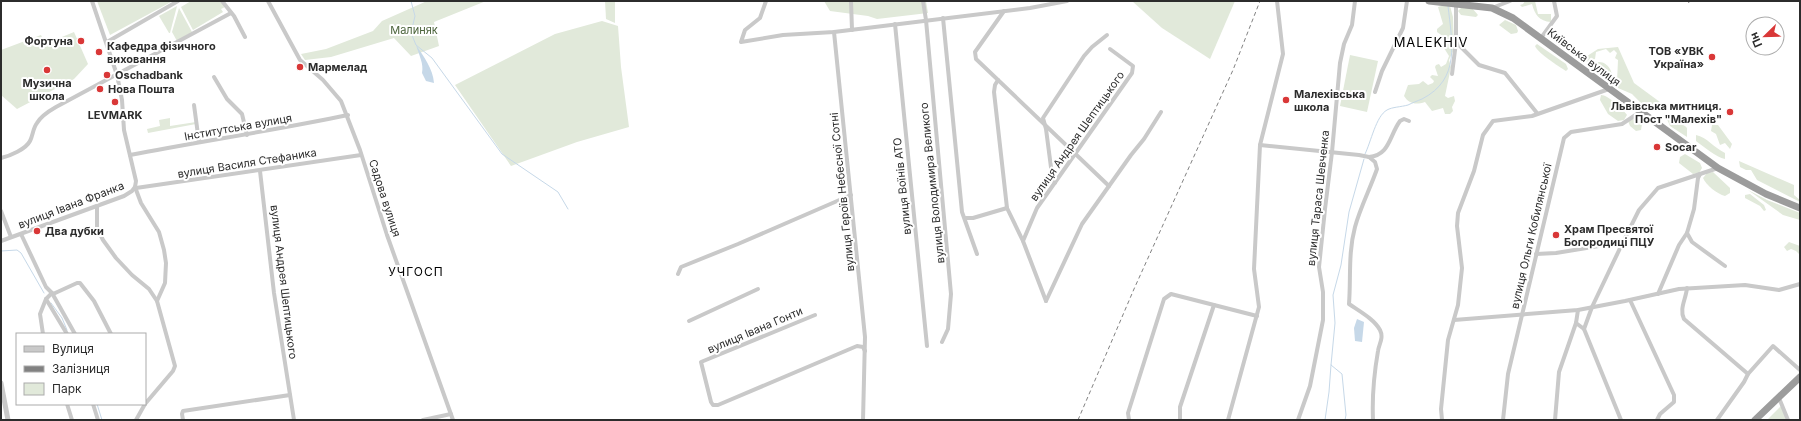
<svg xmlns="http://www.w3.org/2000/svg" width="1801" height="421" viewBox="0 0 1801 421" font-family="Inter,sans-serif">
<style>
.green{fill:#e1e9da}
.water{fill:#c6d8e8}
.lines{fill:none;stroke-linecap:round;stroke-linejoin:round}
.stream{stroke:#c6d8e8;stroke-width:1}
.minor{stroke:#c9c9c9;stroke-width:4}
.tertiary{stroke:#c9c9c9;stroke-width:5}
.trunk{stroke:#9c9c9c;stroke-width:7}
.rail{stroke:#818181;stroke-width:1;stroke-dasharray:4 3;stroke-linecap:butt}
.poi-dot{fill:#d93737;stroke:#fff;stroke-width:1.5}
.labels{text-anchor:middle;stroke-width:4;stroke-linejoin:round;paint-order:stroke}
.park-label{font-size:11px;fill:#4c643c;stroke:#fff}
.poi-label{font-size:11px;font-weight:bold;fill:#2c2c2c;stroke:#fff;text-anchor:start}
.street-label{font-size:11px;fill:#2c2c2c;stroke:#fff}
.neighbourhood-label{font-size:12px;letter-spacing:1px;fill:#000;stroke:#fff}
.quarter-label{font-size:13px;letter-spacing:1px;fill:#000;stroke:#fff}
</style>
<rect width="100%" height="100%" fill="#fff"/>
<g class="green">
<polygon points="97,1 171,1 171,2 110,35"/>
<polygon points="191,1 221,1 225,7 221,9 223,12 193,30 181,7"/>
<polygon points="427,1 486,1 434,22 439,46 411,56 394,38 331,57 305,60 301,54 326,49 373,31 382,21"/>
<polygon points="605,1 615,1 615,23 606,19"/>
<polygon points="824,1 926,1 928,13 877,19 868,16 830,11"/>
<polygon points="1132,1 1235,1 1210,59 1162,28"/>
<path d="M1525,1h10l3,13h13v8c-12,-1 -16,-7 -19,-18l-10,3 -2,-2 3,-1z"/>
<polygon points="177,6 170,33 169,33 159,16"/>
<path d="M1441,6h9l3,11 1,32 -5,11 2,7 -6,29 3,2 6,-2 1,5 -3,6 1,4 -3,3h-5l-2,-6 -11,3 -7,-9c-9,3 -16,2 -21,-6l4,-11 11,-1 4,-3 5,4 5,-2 1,-2 -4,-4 2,-2 6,1 -3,-9 1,-2 3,-1 2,3 5,-3 3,-8 -5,-8 3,-9 -10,-7v-3l6,-5 -5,-17z"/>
<polygon points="179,8 192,32 177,41 172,32"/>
<polygon points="1461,8 1472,8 1478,15 1476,17 1461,15 1458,11"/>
<polygon points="1505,20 1516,25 1518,31 1517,33 1511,34 1499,25"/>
<polygon points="602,21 618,26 621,67 629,127 577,142 511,166 455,85 555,34"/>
<polygon points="74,32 88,64 74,79 17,109 1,95 1,50 41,35 45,44"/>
<path d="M1537,44l29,20 2,5 -2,2c-8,-5 -28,-18 -31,-25z"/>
<path d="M1618,47l16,36 30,22c-5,7 -10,5 -17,4l-15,-15 -14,-6 -1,-6 1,-22 -3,-2 2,-5 -3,-3 -4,3 -4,-4 -10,3 -1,7 -9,3 -5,-2 17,-11z"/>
<polygon points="1350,55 1378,61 1367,112 1340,106"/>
<path d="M1598,62c10,-1 16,11 14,20l-22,-15z"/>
<path d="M1601,95c7,0 22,14 26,20l-3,5 -6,1 -10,-7 -8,-14z"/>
<polygon points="1666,117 1685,126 1687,128 1687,137 1670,126"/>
<polygon points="170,118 170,126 196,122 196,124 148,133 147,129 160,126 159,120"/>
<polygon points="1633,118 1642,124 1641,130 1636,131 1630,126 1628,121"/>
<polygon points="1712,125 1718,125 1732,144 1730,149 1725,143 1720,145 1716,134 1711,131"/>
<path d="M1696,135c11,2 18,13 29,18v6c-9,-2 -21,-12 -29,-18z"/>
<polygon points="1685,154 1700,163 1702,168 1699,173 1693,174 1679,163 1680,157"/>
<polygon points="1739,161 1794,185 1794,195 1800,200 1800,202 1757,180 1751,170 1746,170 1740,167"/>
<path d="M1713,172l17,16v5l-5,3c-8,-2 -19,-11 -22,-18l4,-5z"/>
<polygon points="1748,190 1767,200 1800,213 1800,220 1783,215"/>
<polygon points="1750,194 1764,205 1766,210 1764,211 1760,206 1745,198 1745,195"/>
<polygon points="1789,242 1800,246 1800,255 1796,251 1791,249 1787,251 1784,247"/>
<polygon points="1782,405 1786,420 1767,420"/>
</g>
<g class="water">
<path d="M416,45c8,12 17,24 18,38l-8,-2 -4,-8c2,-9 -3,-18 -6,-28z"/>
<polygon points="1357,319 1364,322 1362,342 1355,341 1354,328"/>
</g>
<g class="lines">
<g class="stream">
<polyline points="411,1 415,16 411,33 416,45 432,58 502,154 558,192 568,209"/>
<path d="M1365,154c6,-12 11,-38 22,-44 5,-3 14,-3 21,-5 4,-2 9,-4 14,-6 39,-20 30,-57 26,-93"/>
<polyline points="1,251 17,250 21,253 44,293"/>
<polyline points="51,303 62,318 67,330"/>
<polyline points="97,404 102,420"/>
<polyline points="1325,420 1329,392 1331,365"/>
<polyline points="1345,420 1346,415 1342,374 1331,365 1335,323 1333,295 1341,265 1349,212 1364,159"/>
</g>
<g class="minor">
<polyline points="92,1 117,75 122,100 124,130 136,181 135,187 141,203 159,232 164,250 166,263 165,283 157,301 175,366 173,371 145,404"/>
<polyline points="222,1 234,16 245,37"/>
<polyline points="268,1 300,60 323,80 341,101 360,150 387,235 453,420"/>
<polyline points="766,1 760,18 745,30 741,42 783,35 834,32 1030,8 1067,1"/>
<polyline points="851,1 852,30"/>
<polyline points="923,1 926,20 951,294 948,329 942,342"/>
<polyline points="1492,8 1510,1"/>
<polyline points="1004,11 975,52 976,59 1109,186"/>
<polyline points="943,18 962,212 977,254"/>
<polyline points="895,24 927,346"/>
<polyline points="834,32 865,337 863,420"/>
<polyline points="1541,38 1557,16 1554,1"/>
<polyline points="107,42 178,1"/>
<polyline points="1456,42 1479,65 1505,73 1537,113"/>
<polyline points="1452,74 1456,42 1456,3"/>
<polyline points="214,77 227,99 242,114 247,135"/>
<polyline points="998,80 995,85 994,92 1007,208 1023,241 1046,301"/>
<polyline points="1375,92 1382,71 1403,28 1407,1"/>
<polyline points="194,105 199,142"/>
<path d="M1260,145l99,10 10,2 6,5 2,7c-7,20 -17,39 -22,58 -7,26 -4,51 -6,77 10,7 25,15 31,26 4,8 -1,14 -2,21 -4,23 -6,46 -5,69"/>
<path d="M130,155c73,-14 146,-25 218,-40"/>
<path d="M1369,157c21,-2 20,-21 31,-36l4,-2 5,2"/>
<path d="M1,158c9,-2 25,-9 29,-17 3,-6 3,-13 7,-18 4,-7 12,-12 19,-16l175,-94"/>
<polyline points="260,171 274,293 294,420"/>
<polyline points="1055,183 1052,175 1046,129 1043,118 1084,56 1092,47 1107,35"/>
<polyline points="136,188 361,155"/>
<polyline points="97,206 97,228 103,240 116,258 132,275 149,289 157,301"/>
<polyline points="1,211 11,237"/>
<polyline points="965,218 973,218 1007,208"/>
<polyline points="1687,233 1692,242 1725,266"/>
<polyline points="21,234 46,287 52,293 75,334"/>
<polyline points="1,241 124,196 132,191 135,187"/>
<polyline points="1023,241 1037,208 1132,73 1133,66 1110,49"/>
<polyline points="1536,254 1556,253 1623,242"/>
<polyline points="678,274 681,267 738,244 851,195"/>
<path d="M1687,288c-1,11 -8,21 -3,31l64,55"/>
<polyline points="52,293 46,299 67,334"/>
<polyline points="53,294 77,283 80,283 94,301 111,334"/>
<polyline points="1658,294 1679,245 1687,233 1694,209 1698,178 1700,174"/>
<polyline points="1630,300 1674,395 1674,402 1660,414 1657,420"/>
<polyline points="1046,301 1082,224 1131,155 1144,139 1161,112"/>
<polyline points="815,315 701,362 711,402 713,405 718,405 857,346 863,347 865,351"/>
<polyline points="1454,320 1578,310 1625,301 1679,289 1745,285 1779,290 1800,284"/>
<polyline points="689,321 758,289"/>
<polyline points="1576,323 1578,310"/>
<polyline points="43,334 40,314 46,299"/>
<polyline points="1779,398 1788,420"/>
<polyline points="67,404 72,420"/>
<polyline points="93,404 98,420"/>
<polyline points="136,420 145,404"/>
<polyline points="183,420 182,414 183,411 290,395"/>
<polyline points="423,420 451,414"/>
<polyline points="1129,420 1128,413 1164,299 1171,294 1257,316"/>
<polyline points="1180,420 1180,407 1214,305"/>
<polyline points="1228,420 1259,307 1254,269 1260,145 1283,54 1277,1"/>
<polyline points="1298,420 1310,386 1323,320 1323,292 1319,267 1325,209 1332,152 1340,63 1344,44 1352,25 1355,1"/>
<polyline points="1442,420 1441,409 1448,340 1458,305 1462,268 1457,226 1458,213 1474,171 1483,135 1493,121 1532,116 1609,89"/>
<polyline points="1503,420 1508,374 1564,138 1571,132 1622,124 1640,112"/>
<polyline points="1555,420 1559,372 1576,323 1584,329"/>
<polyline points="1621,420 1584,329 1592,307 1623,242 1639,210 1658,188 1718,168"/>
<polyline points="1717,420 1744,382 1748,374 1773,346 1800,370"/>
</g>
<polyline class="tertiary" points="1,383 8,420"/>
<g class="trunk">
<polyline points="1429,1 1492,8 1513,18 1718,168 1766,194 1800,208"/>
<polyline points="1755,420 1800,377"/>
</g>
<g class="rail">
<polyline points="1688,1 1689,3"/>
<polyline points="1078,420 1134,289 1233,70 1260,1"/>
</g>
</g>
<g class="poi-dot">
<circle cx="81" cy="41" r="4"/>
<circle cx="99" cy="52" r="4"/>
<circle cx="1712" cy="57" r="4"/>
<circle cx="300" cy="67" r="4"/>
<circle cx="47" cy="70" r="4"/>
<circle cx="107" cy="75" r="4"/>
<circle cx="100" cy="89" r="4"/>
<circle cx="1286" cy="100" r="4"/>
<circle cx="115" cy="102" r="4"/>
<circle cx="1730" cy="112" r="4"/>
<circle cx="1657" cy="147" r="4"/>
<circle cx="37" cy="231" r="4"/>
<circle cx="1556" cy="235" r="4"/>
</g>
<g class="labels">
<g class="park-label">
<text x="414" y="34">Малиняк</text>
</g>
<g class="poi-label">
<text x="73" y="45" text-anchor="end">Фортуна</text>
<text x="107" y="50">Кафедра фізичного<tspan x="107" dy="13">виховання</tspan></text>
<text x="1704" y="55" text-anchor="end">ТОВ «УВК<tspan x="1704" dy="13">Україна»</tspan></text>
<text x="308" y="71">Мармелад</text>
<text x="115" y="79">Oschadbank</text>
<text x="47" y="87" text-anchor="middle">Музична<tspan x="47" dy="13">школа</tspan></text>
<text x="108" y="93">Нова Пошта</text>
<text x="1294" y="98">Малехівська<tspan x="1294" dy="13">школа</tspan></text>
<text x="1722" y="110" text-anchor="end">Львівська митниця.<tspan x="1722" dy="13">Пост "Малехів"</tspan></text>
<text x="115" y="119" text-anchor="middle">LEVMARK</text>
<text x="1665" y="151">Socar</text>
<text x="1564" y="233">Храм Пресвятої<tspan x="1564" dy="13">Богородиці ПЦУ</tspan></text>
<text x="45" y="235">Два дубки</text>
</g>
<g class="street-label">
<text transform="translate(1584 57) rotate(37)" y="4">Київська вулиця</text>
<text transform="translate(238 127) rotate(-10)" y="4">Інститутська вулиця</text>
<text transform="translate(1077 136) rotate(-55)" y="4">вулиця Андрея Шептицького</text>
<text transform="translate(247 163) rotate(-9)" y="4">вулиця Василя Стефаника</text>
<text transform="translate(932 183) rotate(-96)" y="4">вулиця Володимира Великого</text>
<text transform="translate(902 186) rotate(-96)" y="4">вулиця Воїнів АТО</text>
<text transform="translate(842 192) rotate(-96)" y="4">вулиця Героїв Небесної Сотні</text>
<text transform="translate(385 198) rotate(72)" y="4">Садова вулиця</text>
<text transform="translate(1318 198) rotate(-84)" y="4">вулиця Тараса Шевченка</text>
<text transform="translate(71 205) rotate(-21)" y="4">вулиця Івана Франка</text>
<text transform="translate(1531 236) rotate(-77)" y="4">вулиця Ольги Кобилянської</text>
<text transform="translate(284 282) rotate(83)" y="4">вулиця Андрея Шептицького</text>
<text transform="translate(755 330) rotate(-23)" y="4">вулиця Івана Гонти</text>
</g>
<g class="neighbourhood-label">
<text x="416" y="276">УЧГОСП</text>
</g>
<g class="quarter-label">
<text x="1431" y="47">MALEKHIV</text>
</g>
</g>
<rect width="1801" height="421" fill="none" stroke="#2c2c2c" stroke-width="4"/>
<rect x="16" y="333" width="130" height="72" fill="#ffffff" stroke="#ababab"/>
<rect x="24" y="346" width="20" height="6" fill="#c9c9c9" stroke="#ababab"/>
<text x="52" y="353" font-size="12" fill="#2c2c2c">Вулиця</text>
<rect x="24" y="366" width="20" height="6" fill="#818181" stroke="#ababab"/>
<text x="52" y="373" font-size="12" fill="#2c2c2c">Залізниця</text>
<rect x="24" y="383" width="20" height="12" fill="#e1e9da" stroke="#ababab"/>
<text x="52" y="393" font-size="12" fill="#2c2c2c">Парк</text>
<g transform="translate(1765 36) rotate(247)"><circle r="19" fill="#ffffff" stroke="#ababab"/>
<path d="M0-3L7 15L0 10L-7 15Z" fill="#d93737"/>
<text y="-6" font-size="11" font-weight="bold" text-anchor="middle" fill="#2c2c2c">Пн</text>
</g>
</svg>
